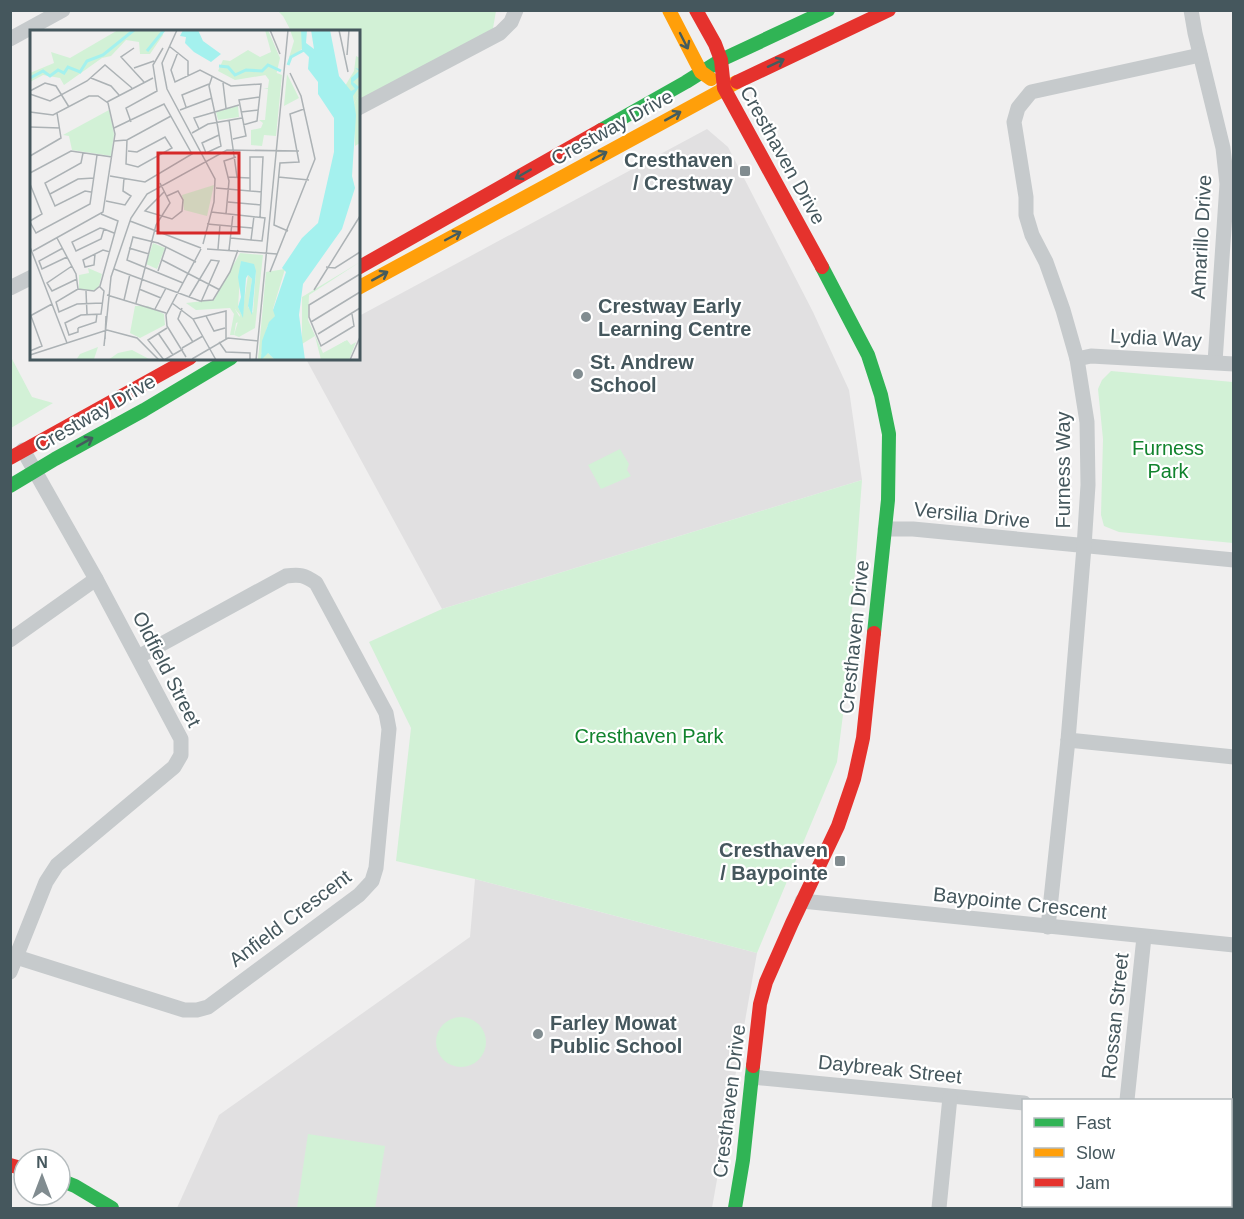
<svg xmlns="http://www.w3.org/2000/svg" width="1244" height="1219" viewBox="0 0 1244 1219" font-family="Arial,sans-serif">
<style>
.education{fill:#e1e0e1}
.green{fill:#d2f1d6}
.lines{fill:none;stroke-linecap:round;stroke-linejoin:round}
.street{stroke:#c6cacc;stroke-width:15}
.fast{stroke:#30b455;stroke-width:14}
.slow{stroke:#ff9f0a;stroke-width:14}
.jam{stroke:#e5322d;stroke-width:14}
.oneway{stroke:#445c5d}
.poi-dot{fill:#818c90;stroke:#fff;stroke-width:2}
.labels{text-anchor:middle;stroke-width:4.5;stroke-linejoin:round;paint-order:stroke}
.street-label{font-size:20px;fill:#45575d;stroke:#fff}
.poi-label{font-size:20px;font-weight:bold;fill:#45575d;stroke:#fff;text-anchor:start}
.park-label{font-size:20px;fill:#11832d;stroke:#fff}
.inset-river{fill:none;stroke:#a4f1ee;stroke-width:3}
.inset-road{fill:none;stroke:#acb2b5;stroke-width:1.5}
.view{fill:#d62828;fill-opacity:0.15;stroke:#d62828;stroke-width:3}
.inset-edge{fill:none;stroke:#45575d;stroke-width:3}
</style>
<rect width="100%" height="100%" fill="#f0efef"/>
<g class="education">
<polygon points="707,129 728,147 813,312 849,390 862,480 442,609 306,359 358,358 359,316"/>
<polygon points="475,879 757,953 712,1208 177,1208 219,1115 470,937"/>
</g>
<g class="green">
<polygon points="278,11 496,11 492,34 359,106 358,32 291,31 283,16"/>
<polygon points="11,357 32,397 53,403 11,428"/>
<polygon points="1111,371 1233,382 1233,543 1119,532 1104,526 1101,515 1103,439 1098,389 1102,380"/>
<polygon points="620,449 629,464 627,470 631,476 601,489 588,465"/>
<polygon points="862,480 846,691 837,762 757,953 475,879 396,861 411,728 369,642 442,609"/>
<circle cx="461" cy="1042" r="25"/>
<polygon points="308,1134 385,1146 375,1208 297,1208"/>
</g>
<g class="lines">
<g class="street">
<polyline points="1191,10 1195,33 1223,148 1227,184 1215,362"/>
<polyline points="10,39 63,10"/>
<polyline points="358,108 500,33 511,22 516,10"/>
<polyline points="10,288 32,277"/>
<polyline points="1077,359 1091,356 1234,364"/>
<polyline points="885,529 913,529 1234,560"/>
<polyline points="10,640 96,579"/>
<polyline points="1068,740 1234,757"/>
<polyline points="802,901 1234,945"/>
<polyline points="1048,927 1068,740 1084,547 1088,485 1087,422 1077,359 1063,310 1046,262 1032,235 1026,215 1026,197 1014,122 1018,108 1031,92 1200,55"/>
<path d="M10,955l174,55h13l11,-3 151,-112 13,-14 4,-13 13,-139 -3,-16 -70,-130c-12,-8 -16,-9 -30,-7l-148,81"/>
<polyline points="10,972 46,882 57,865 174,767 181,755 181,739 96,579 23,450"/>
<polyline points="752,1077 1024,1103"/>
<polyline points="1127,1100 1144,937"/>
<polyline points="1230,1124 1234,1124"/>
<polyline points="939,1208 950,1097"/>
<polyline points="1118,1208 1118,1206"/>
</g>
<g class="fast">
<polyline points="601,130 686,82 721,60 828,10"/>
<polyline points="822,267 868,355 881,395 889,434 888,500 874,633"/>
<polyline points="10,486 55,459 144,410 231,358"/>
<polyline points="60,1180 75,1186 112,1208"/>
<polyline points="735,1208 743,1160 753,1066"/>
</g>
<g class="slow">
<polyline points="669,10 701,72 711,79"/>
<polyline points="358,288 737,82"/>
</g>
<g class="jam">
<polyline points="696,10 715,44 721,60 724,88 822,267"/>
<polyline points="737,82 889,10"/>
<polyline points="358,268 601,130"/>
<polyline points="10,458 190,358"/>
<polyline points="753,1066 760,1004 766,982 792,923 838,826 854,779 863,738 874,633"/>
<polyline points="10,1165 24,1169"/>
</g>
</g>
<defs><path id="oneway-shaft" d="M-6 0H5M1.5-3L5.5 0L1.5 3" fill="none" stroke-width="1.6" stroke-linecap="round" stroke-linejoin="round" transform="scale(1.5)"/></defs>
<g class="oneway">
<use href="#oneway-shaft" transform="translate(684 41) rotate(63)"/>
<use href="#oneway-shaft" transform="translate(776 63) rotate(-25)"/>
<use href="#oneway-shaft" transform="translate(673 116) rotate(-29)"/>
<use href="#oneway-shaft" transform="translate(599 156) rotate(-28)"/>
<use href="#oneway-shaft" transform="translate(523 174) rotate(150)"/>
<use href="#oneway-shaft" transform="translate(453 236) rotate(-28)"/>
<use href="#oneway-shaft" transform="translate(380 276) rotate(-29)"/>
<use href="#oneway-shaft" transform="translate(85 442) rotate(-29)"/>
</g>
<g class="poi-dot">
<rect x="739" y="165" width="12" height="12" rx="3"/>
<circle cx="586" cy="317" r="6"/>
<circle cx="578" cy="374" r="6"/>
<rect x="834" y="855" width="12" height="12" rx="3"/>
<circle cx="538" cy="1034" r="6"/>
</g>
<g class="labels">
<g class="street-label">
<text transform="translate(612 127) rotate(-29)" y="7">Crestway Drive</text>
<text transform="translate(783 155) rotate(61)" y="7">Cresthaven Drive</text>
<text transform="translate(1201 237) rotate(-87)" y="7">Amarillo Drive</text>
<text transform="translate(1156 338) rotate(3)" y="7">Lydia Way</text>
<text transform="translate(95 413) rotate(-30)" y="7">Crestway Drive</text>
<text transform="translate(1063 470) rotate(-90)" y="7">Furness Way</text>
<text transform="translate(972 515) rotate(6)" y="7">Versilia Drive</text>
<text transform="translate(854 637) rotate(-84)" y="7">Cresthaven Drive</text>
<text transform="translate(167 669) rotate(63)" y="7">Oldfield Street</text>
<text transform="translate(1020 903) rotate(6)" y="7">Baypointe Crescent</text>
<text transform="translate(290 918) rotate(-37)" y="7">Anfield Crescent</text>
<text transform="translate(1115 1016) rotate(-84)" y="7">Rossan Street</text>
<text transform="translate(890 1069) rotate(6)" y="7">Daybreak Street</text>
<text transform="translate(729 1101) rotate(-83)" y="7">Cresthaven Drive</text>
</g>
<g class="poi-label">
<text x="733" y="167" text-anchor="end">Cresthaven<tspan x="733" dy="23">/ Crestway</tspan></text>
<text x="598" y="313">Crestway Early<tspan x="598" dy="23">Learning Centre</tspan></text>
<text x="590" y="369">St. Andrew<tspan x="590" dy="23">School</tspan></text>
<text x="828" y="857" text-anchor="end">Cresthaven<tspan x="828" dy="23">/ Baypointe</tspan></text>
<text x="550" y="1030">Farley Mowat<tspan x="550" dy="23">Public School</tspan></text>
</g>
<g class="park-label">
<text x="1168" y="455">Furness<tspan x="1168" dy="23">Park</tspan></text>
<text x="649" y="743">Cresthaven Park</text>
</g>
</g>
<g transform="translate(30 30)">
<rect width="330" height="330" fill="#f0efef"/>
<path d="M239,40l13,5 -6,61 -12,-1 -2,11 -11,-1v-15l10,-2 2,-5 -4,-3h6l3,-31 -5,-1h5l1,-8 -5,-7zM257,44l12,24 -15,8zM208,76l1,11 -21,3 -2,-8zM79,80l5,24 -3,22 -39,-6 -3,-14 -6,-1zM184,155l-7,31 -23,-6 -2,-15zM123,213l12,5 -8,21 -11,-5zM210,223l23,2 -8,73 -16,9 -5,-2 6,-20 -5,-6 1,-19 -3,11 -20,1zM211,231l15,10 -3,42 -5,-6 4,-28 -4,-4 -6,40 -4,-8zM330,232l-51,33 -1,25 15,33 24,-13 4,5 5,-3 -7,18h-28l-6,-24 -13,8v-47zM58,238l14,6 -3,12 -4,4h-16v-15l10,-2zM255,239l-12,40 3,6 -9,12 -6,27 7,-1 7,7h-17l8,-88zM105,276h13l16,8 1,11 -25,13 -10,-5zM68,317l-4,12 -18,1 4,-6z" fill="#d2f1d6" fill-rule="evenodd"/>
<path d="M88,0h45v5l-13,19h-10l-1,-12 -13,-2 -15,16 -9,2 -38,27 -4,-7 -17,-3 -13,7v-9l24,-10 -3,-11 19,6zM235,0h3l12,28 -5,22 -9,-5 -31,5 -17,-9 5,-11 7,1 18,-11 12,7 11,-5zM260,0h11l4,16 -17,15 6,-20zM330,63v50l-5,3 -1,-42zM207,254h3l-5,25 7,12 -6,2 -2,12h-4l4,-21 -4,-6 -34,2 -10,-7 35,-4 14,-7zM239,255v9l7,1 -4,4 -4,-2h-1l1,7 7,-2 -5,4 1,6 -6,2 3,6 -8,40h-2l6,-50 4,-4 -3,-15zM315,311l5,5 -24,14 -2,-6zM102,320l19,10h-43l10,-7z" fill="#d2f1d6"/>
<path d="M326,26l4,2v35l-6,11 -1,-9 -8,-9 9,-15z" fill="#d2f1d6"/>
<path d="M153,0h15l5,11 18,13 -10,8 -17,-10 -9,-9 1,-6 -6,-1zM271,0h6l-1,13 8,6 -3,-19h19l9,46 12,15 4,-2 -4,-5v-6l8,-7 -4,-3 5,1v7l-7,6 6,5 -6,9 3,19 -4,61 3,12 -13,41 -39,55 -4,31 6,45h-30l-7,-7 -7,7 1,-19 7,-19 6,-6 -2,-6 13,-38 -4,-4 20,-30 16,-15 16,-71v-34l-16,-24v-12l-10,-13 1,-12 -7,-7zM211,231l13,3 2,7 -4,44 -4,-9 4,-27 -4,-4 -2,3 -3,40 -5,-11 3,-10 -3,-20z" fill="#a4f1ee"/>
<path class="inset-river" d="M117,21l17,-21M258,35l3,-8 13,-7M189,36l9,1 7,8 11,-5 16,1 6,-6 13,6M0,48l13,-7 7,5 8,-6 6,3 4,-6 12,5 7,-11 16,-6 31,-25"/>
<path class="inset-road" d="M240,0l10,24M309,0l9,42M139,16l19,15v15M104,18l-13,9 23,25M148,22l-7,18 4,12 25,-12 31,16 30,-2 -4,37 -14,4M317,25l2,-25M104,38l20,-7M182,47l-3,9 8,37 4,23 -15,7 -4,-10 17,-8M61,48l20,8 8,9M193,53l3,25M137,59l48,90 -1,23 -11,42M137,59l-5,-26 15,-33M0,61l15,-8 11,3 13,21M0,64l20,7 37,-20 18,-16 27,23M77,72l46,-24M156,77l-4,-12 27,-11M150,80l32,-12M0,82l23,3 36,-19h9l10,7 7,31 -12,78 -70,39M211,82l18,-2M199,90l8,57M101,92l-5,-14 31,-17 -4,-26 10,-17M0,97l30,1M169,99l-5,-11 45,-13M162,103l16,-9 34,-6M203,109l13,-3 -7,-36 21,-3M97,110l-1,24 12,3 34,-19 -7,-11 -28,15 -9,-1M84,111l13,-1 44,-24M53,123l-2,10 -36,20 10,23 30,-15 6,1M0,126l31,-18 -4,-25M0,143l41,-22 41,6M80,146l35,6 47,-28 -28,-50 -50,24M198,147l22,1M248,147l31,3M0,154l12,30 -12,7M186,158l46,4M220,161v-34h13l-3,60M134,162l-19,19 27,8 10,-8 1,-11 -5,-9 -11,5M20,164l28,-15 16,-1M76,171l19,4 6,-9 -8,-5 1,-13M198,172l33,3M181,182l54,6 -3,23 -31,-3M196,184l3,-33 -5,-20 12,-4M100,191l71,27M0,192l6,11 54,-29 7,-49M177,194l45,4M74,199l-3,10 -25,12 -4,-9 28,-14 4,1 10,4M258,201l-14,-6 6,-62 19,-1 -9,-48 14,-5M27,208l19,36 2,15M221,210l3,-24M0,217l37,96M33,218l-24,13 3,8 25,-12M99,218l20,6M177,219l70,5M188,219l2,-24M199,220l4,-36M65,224l-1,11 -9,2 -2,-7 20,-10 7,2M132,230l58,30M42,236l-25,17 5,8 25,-12M296,237l9,1 25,-16M84,239l86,32 13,-1 17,-28 8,-22M128,241l8,-24M240,242l45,-113 -14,-63 -11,-23M153,253l-56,-23 6,-23 25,6 38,19M48,259l16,2 6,-5 18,-65 -17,-7M48,259l-22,13 3,10 18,-8 25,-1M109,259l22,9M284,260l46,-74M56,261l1,23M77,265l59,18M159,267l22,-37 8,1 -18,41M94,270l6,-26M106,273l20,-78 14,-22 -10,-20M142,273l21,16 23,41M152,278l-4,11 15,23M125,279l11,-21M322,284l2,12 -33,20 -12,-29v-12l51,-31M0,286l22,-12M176,286l8,15 11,-3M163,289l33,-8v28M281,292l49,-30M48,298v4l-9,3 -4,-12 16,-8 20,-1 3,-23 -4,-4M48,298l18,-6 1,-8M128,303l15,22M288,304l42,-26M75,309l1,-23M189,312l7,10 24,1v7M74,316l7,-69 20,-59 16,-24 80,-44 72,1M152,318l21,-12M0,321l12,-5 -11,-30M0,325l77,-25 30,8 22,22M156,327l-19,-31 -1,-11 35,-66M162,329l36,-21 30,3M134,330l-16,-20 19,-12M134,330l19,-11M226,330l32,-330M320,330l10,-23"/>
<path class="view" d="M128,123h81v80h-81z"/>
<rect width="330" height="330" class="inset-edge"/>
</g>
<rect width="1244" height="1219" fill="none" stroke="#45575d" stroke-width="24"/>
<rect x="1022" y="1099" width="210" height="108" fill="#ffffff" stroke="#b5bcbe" stroke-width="1.5"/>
<rect x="1034" y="1118" width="30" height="9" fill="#30b455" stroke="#b5bcbe" stroke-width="1.5"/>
<text x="1076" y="1129" font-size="18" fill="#45575d">Fast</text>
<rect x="1034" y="1148" width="30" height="9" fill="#ff9f0a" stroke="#b5bcbe" stroke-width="1.5"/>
<text x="1076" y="1159" font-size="18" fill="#45575d">Slow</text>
<rect x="1034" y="1178" width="30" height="9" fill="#e5322d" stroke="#b5bcbe" stroke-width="1.5"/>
<text x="1076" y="1189" font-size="18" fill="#45575d">Jam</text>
<g transform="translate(42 1177)"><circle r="28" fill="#ffffff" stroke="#b5bcbe" stroke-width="1.5"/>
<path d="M0-4.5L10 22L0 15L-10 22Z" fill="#818c90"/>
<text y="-9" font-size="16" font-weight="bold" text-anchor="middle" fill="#45575d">N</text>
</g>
</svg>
